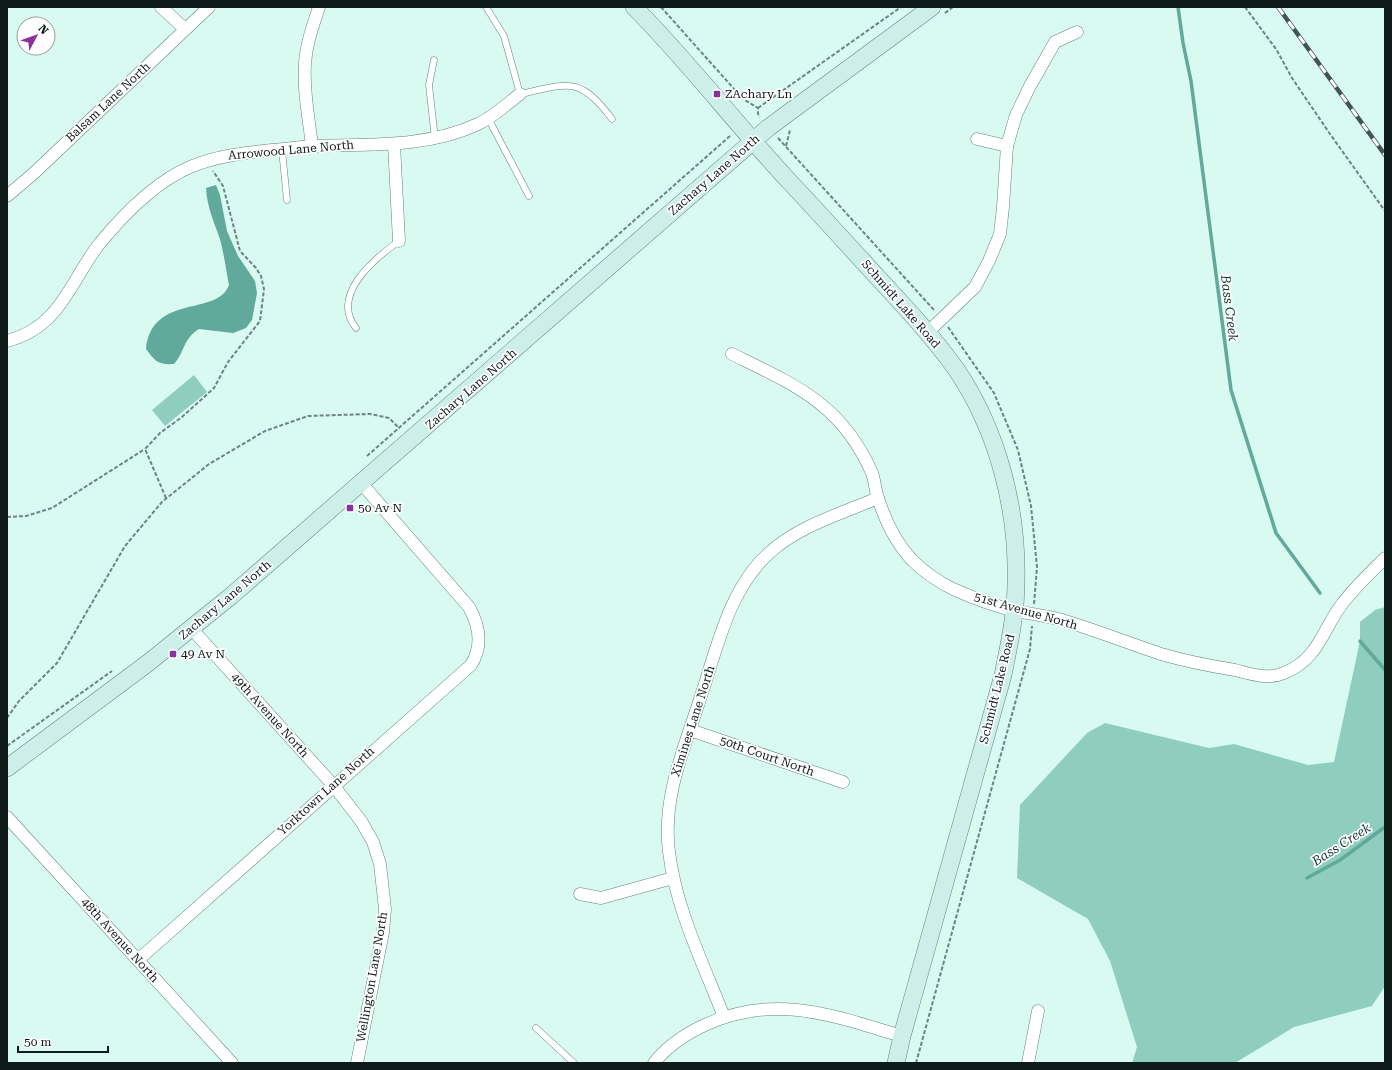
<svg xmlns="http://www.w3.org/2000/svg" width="1392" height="1070" viewBox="0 0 1392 1070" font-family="'Roboto Serif',serif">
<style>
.green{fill:#8fcebf}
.water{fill:#61a99a}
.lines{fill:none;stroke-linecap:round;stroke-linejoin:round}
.stream{stroke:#61a99a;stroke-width:3.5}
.lane-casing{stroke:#64837b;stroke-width:7}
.street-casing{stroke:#64837b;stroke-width:13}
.secondary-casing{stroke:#64837b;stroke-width:18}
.path{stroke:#6e847f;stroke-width:2;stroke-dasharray:4 2;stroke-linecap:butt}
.lane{stroke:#fff;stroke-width:6}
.street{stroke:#fff;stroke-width:12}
.secondary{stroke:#ccf0e9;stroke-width:17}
.rail-casing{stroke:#445551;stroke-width:4.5}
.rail{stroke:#fefefe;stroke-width:3;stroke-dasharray:9;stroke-linecap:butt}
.poi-dot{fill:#8b319c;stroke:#fefefe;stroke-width:1.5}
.labels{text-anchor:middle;stroke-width:3.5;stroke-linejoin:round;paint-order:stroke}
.poi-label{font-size:12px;fill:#0f1b19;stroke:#fefefe;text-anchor:start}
.street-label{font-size:12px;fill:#0f1b19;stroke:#fefefe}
.water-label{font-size:13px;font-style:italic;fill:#173a33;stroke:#fefefe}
</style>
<rect width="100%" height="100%" fill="#d8faf1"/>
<g class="green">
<polygon points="194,375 207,392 165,426 152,410"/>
<polygon points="1385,607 1385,986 1372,1006 1294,1027 1235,1063 1132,1063 1137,1047 1110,961 1088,919 1017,878 1020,805 1087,733 1105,723 1209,748 1234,744 1308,765 1334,762 1360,641 1360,622 1375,610"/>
</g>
<path class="water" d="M216,185l4,10 7,36 11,25 17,25 2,12 -5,27 -6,8 -13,5 -34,-4c-17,11 -13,21 -25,35 -16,1 -19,-3 -28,-15 6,-56 71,-32 83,-64 -3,-15 -5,-31 -9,-46 -6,-17 -13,-32 -14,-51z"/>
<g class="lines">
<g class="stream">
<polyline points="1178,7 1183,43 1191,81 1231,390 1276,533 1320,593"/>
<polyline points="1360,641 1385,670"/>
<polyline points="1307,878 1340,860 1385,827"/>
</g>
<g class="lane-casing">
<g id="lane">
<path d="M486,7l18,29 16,58c48,-10 59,-19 92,25"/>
<polyline points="434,60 429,85 435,139"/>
<polyline points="488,118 529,196"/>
<polyline points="282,150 287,200"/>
<path d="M356,328c-26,-33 18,-69 43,-87"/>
<polyline points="536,1028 574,1063"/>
</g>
</g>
<g class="street-casing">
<g id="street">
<polyline points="161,7 185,29"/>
<polyline points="977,139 1007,146"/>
<polyline points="394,144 399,241"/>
<path d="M312,146c-3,-27 -9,-55 -7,-82 1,-20 8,-38 14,-57"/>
<polyline points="7,196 33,174 209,7"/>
<polyline points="928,332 975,287 989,261 1000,234 1003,207 1007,146 1016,115 1030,86 1055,42 1077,32"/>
<path d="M7,341c54,-14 63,-60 93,-98 24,-29 55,-61 90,-76 26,-11 54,-14 82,-17 14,-1 28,-3 42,-4 55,-2 113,2 164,-22 15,-7 29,-20 42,-30"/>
<path d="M732,354c63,31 110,50 140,119 3,8 3,17 6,25 7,22 18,45 34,62 11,11 27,22 41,29 20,9 42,17 63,22 15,3 31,5 46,9 33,10 66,23 99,34 24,7 49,12 74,16 16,4 33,10 49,3 35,-14 38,-43 58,-69 13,-17 28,-31 43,-46"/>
<polyline points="191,628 333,785 361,821 373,842 380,864 385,909 383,932 357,1063"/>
<polyline points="690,730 843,782"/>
<polyline points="7,817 232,1063"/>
<polyline points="580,894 601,898 673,878"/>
<path d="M138,960l333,-295c12,-19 8,-40 -2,-58l-107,-123"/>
<path d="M724,1017c-21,-54 -48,-108 -55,-165 -7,-54 15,-103 31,-153 17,-50 28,-108 68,-145 30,-28 72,-40 110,-56"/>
<path d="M654,1063c14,-18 33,-30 53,-39 71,-31 126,-8 195,12"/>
<polyline points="1028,1063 1038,1011"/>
</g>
</g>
<g class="secondary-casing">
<g id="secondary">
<path d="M634,7c54,54 101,116 153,172 31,33 62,67 93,101 27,29 53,57 76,89 42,62 62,140 60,214 0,31 -7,62 -13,92l-101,361 -6,27"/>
<polyline points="7,768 148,663 231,596 768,128 932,7"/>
</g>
</g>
<g class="path">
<polyline points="661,7 743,99 758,108 758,114 760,117"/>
<polyline points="1245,7 1276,49 1292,78 1330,134 1385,211"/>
<polyline points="945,13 953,7"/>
<polyline points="758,108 901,7"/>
<polyline points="778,138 934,310"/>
<polyline points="786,146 790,130"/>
<polyline points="948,327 994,393 1018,450 1031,506 1037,567 1034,604"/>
<polyline points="367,456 730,136"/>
<polyline points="166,498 145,449 160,433 182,417 214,388 228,362 260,321 264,289 261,276 256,268 240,251 223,186 213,171"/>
<polyline points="7,517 26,516 52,508 145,449"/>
<polyline points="7,718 19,701 57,663 125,546 162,502 209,464 265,431 308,416 370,414 389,418 399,428"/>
<polyline points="7,746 112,671"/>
<polyline points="916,1063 1030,649 1032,626"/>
</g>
<use href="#lane" class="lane"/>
<use href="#street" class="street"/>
<use href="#secondary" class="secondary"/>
<g class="rail-casing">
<polyline id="rail" points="1278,7 1385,155"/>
</g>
<use href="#rail" class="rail"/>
</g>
<g class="poi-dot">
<rect x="713" y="90" width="8" height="8" rx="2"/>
<rect x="346" y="504" width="8" height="8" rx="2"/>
<rect x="169" y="650" width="8" height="8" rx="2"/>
</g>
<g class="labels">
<g class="poi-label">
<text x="725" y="98">ZAchary Ln</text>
<text x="358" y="512">50 Av N</text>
<text x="181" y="658">49 Av N</text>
</g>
<g class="street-label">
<text transform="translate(108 102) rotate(-43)" y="4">Balsam Lane North</text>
<text transform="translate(291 150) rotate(-5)" y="4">Arrowood Lane North</text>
<text transform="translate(714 175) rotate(-41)" y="4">Zachary Lane North</text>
<text transform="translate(901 304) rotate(49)" y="4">Schmidt Lake Road</text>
<text transform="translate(471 389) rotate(-41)" y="4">Zachary Lane North</text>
<text transform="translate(225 600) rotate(-40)" y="4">Zachary Lane North</text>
<text transform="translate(1026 611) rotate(16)" y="4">51st Avenue North</text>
<text transform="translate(997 689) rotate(-76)" y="4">Schmidt Lake Road</text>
<text transform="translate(270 715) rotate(48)" y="4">49th Avenue North</text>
<text transform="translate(693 721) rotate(-72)" y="4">Ximines Lane North</text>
<text transform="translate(767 756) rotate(19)" y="4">50th Court North</text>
<text transform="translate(326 791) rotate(-42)" y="4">Yorktown Lane North</text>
<text transform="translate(120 940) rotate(48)" y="4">48th Avenue North</text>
<text transform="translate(372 977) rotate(-80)" y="4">Wellington Lane North</text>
</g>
<g class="water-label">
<text transform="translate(1230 308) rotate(83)" y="5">Bass Creek</text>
<text transform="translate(1341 844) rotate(-33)" y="5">Bass Creek</text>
</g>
</g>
<rect width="1392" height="1070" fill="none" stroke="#0f1b19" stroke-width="16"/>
<g transform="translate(36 36) rotate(49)"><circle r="19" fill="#fefefe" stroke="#9ea3a2"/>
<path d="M0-3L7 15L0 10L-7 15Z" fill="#8b319c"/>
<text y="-6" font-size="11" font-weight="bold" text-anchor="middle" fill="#0f1b19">N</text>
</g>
<path d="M18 1046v6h90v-6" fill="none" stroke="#0f1b19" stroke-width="2"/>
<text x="24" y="1046" font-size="12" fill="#0f1b19" stroke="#fefefe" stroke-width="3" paint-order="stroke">50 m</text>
</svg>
